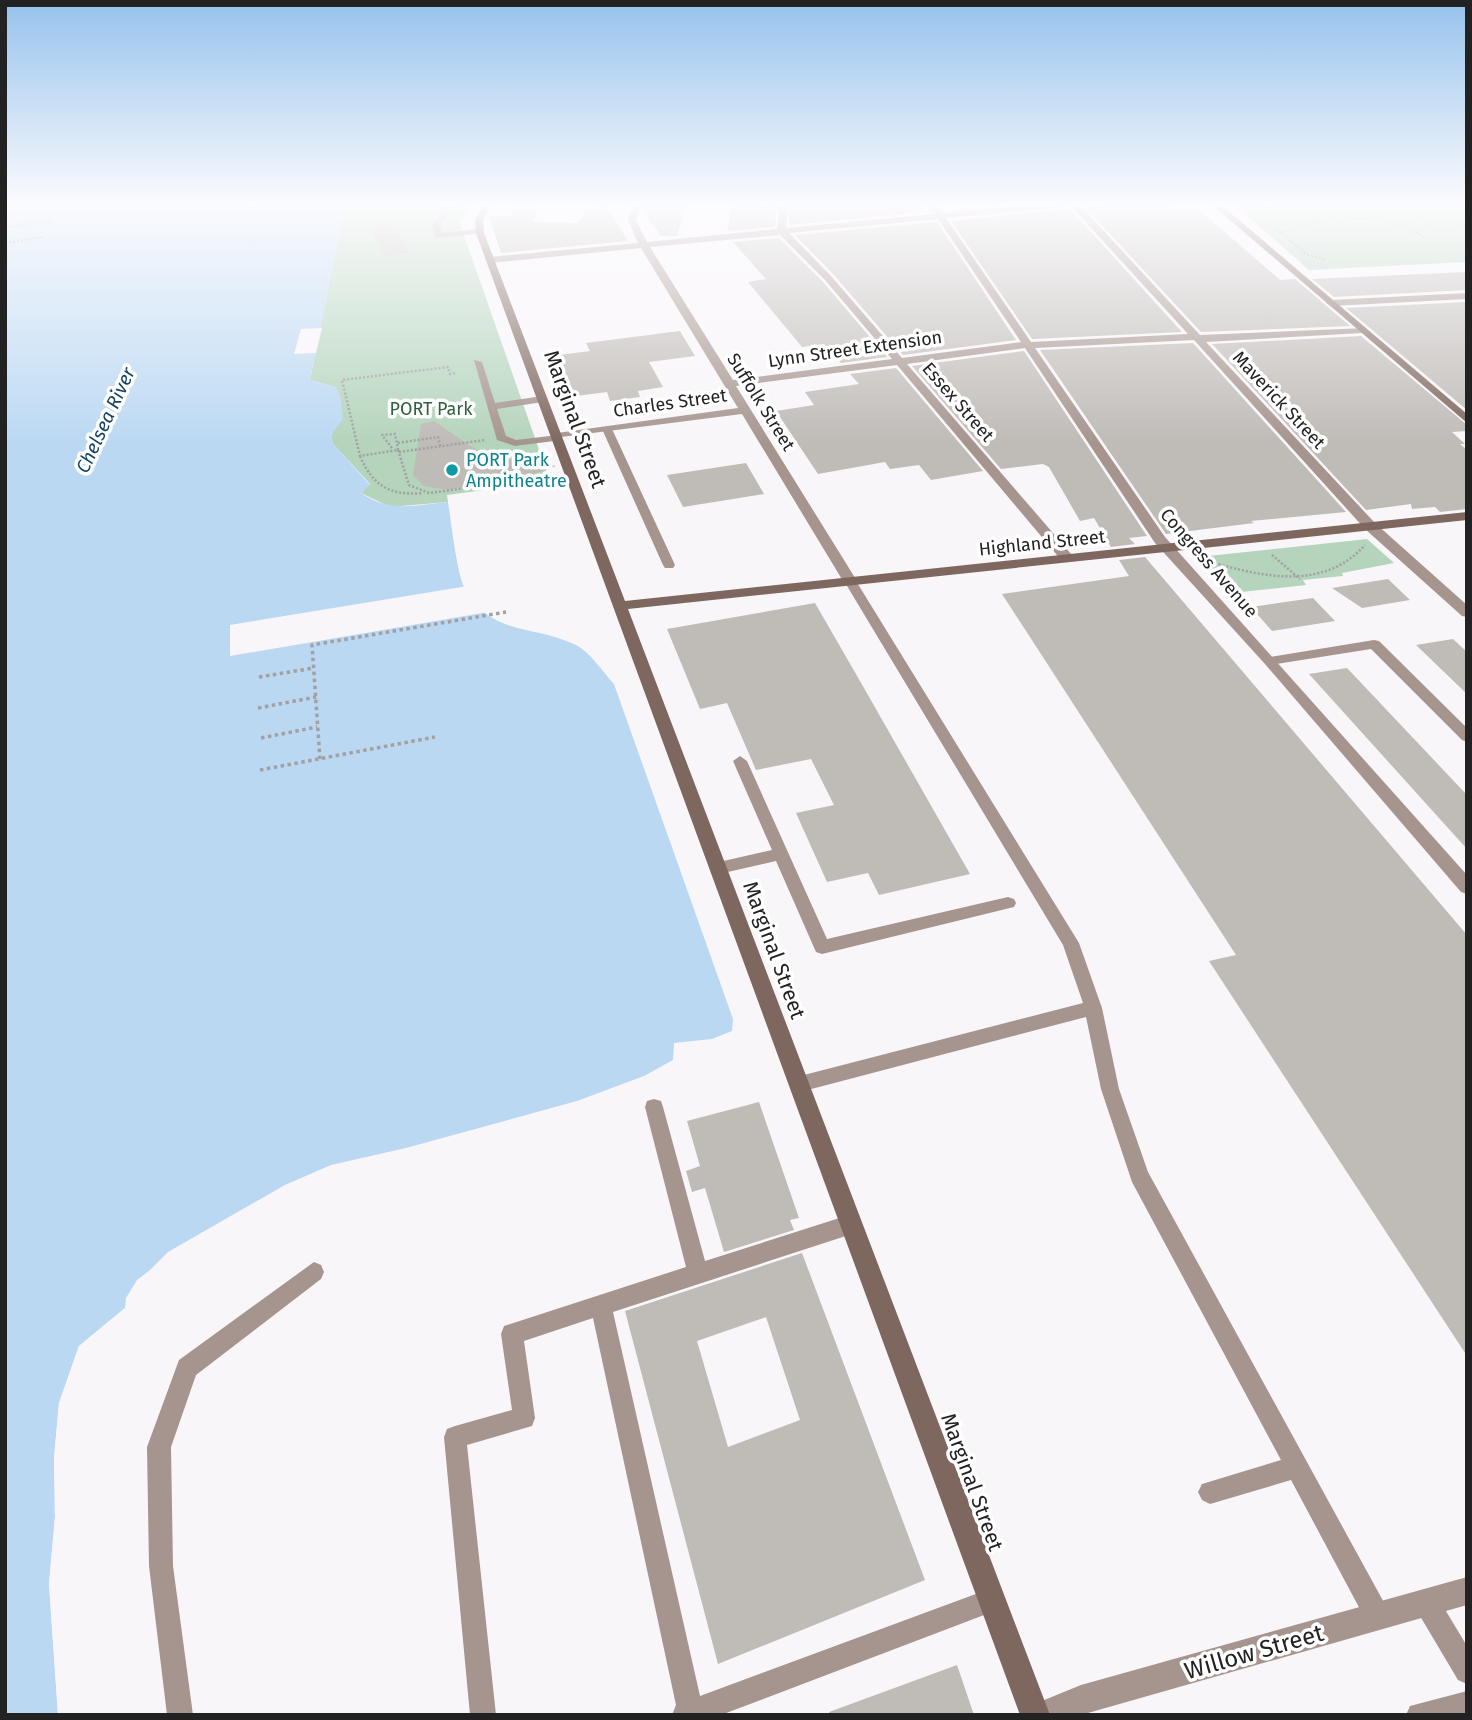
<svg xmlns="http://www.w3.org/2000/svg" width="1472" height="1720" viewBox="0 0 1472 1720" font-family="'Fira Sans',sans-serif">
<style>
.green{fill:#b4d4bc}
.water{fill:#bbd8f3}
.pier{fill:#f9f6fa}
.building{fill:#bfbbb7;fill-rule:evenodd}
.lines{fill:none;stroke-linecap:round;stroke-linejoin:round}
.path-far1{stroke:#a2a0a3;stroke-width:2.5;stroke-dasharray:2 2;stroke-linecap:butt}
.path{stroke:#a2a0a3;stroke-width:3.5;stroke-dasharray:3.5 3.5;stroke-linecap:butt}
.lane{fill:#a6958f;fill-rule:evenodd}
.street{fill:#a6958f;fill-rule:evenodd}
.secondary{fill:#7e675e;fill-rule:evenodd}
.culture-dot{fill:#0f9aa8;stroke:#fff;stroke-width:2.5}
.labels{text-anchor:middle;stroke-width:7;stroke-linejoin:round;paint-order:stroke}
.far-street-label{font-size:18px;fill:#232223;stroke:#fff}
.far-park-label{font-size:18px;fill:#2f613f;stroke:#fff}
.far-culture-label{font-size:18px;fill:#0d838f;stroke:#fff;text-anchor:start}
.far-water-label{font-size:19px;font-style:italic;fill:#154266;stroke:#fff}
.street-label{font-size:21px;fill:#232223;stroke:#fff}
.near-street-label{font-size:24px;fill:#232223;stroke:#fff}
</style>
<rect width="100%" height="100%" fill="#f9f6fa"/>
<g class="green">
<path d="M345,203h127l-13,18 91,260 -103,14 1,7 -58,5 -29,-14 9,-9 -37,-40 -2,-8c9,-18 15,-30 4,-49l-25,-7z"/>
<polygon points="1233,203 1467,203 1467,262 1309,270"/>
<polygon points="1367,539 1394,563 1342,573 1343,576 1303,580 1306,585 1232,593 1199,557"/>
</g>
<path class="water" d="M5,203h340l-35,177 25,7 5,8 3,24 -12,16 2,9 37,41 -9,8c29,20 54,12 87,9 3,19 9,71 16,85 27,50 69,37 112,58 14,7 27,27 38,39l119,335 -1,12 -20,8 -38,4 -1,17 -29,16 -67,25 -171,47 -75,17 -46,20 -117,67 -18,18 -13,10 -11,18 -1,10 -46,38 -20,57 -5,55 1,59 -6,67 9,131h-53z"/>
<g class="pier">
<polygon points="322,328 316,353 294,354 301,329"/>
<polygon points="468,586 488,612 230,656 230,625"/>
<polygon points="125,1308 124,1314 82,1348 62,1403 57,1458 58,1518 52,1584 62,1714 58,1715 49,1584 55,1517 54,1458 59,1403 79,1346"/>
</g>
<g class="building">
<polygon points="597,203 605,203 628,241 501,253 489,216 510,216 515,207 539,208 532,222 578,223 587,208 594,208"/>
<polygon points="643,203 687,203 677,236 661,236 642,210"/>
<polygon points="733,203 777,204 775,227 727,231"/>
<polygon points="793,203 920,203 926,212 789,225 790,205"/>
<polygon points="1166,203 1172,209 1197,208 1280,280 1295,279 1350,326 1201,332 1083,205"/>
<polygon points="1070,209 1182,332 1032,339 951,221"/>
<polygon points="386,216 410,253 386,257 372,234"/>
<polygon points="937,222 1016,340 903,355 833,274 795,235"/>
<polygon points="779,238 823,282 887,357 841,363 824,344 802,347 748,282 766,279 733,242"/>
<polygon points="1467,272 1467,290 1334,297 1312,279"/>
<polygon points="1467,302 1467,410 1346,308"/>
<polygon points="680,331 695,356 649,362 663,387 638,391 640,397 610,401 607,392 561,398 544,357 590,351 586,343"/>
<polygon points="1361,336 1467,425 1467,431 1452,432 1465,444 1460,444 1467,450 1467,509 1440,512 1435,507 1412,509 1411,504 1366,510 1212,344"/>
<polygon points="1193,343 1346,512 1251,521 1254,523 1166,534 1040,350"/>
<polygon points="1024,351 1147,536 1129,538 1135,544 1111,547 1094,518 1080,521 1049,467 1043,464 1001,469 912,366"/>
<polygon points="896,368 983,471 931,480 919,465 890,469 885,462 818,474 776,411 814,405 805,392 859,384 850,374"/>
<polygon points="434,421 495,463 517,458 556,466 519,480 486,478 474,485 448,490 424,486 413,475 421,424"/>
<polygon points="746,463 764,494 683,507 667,475"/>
<polygon points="1145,557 1467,935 1467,1356 1209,961 1236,955 1002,594 1129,576 1119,560"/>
<polygon points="1388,579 1410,600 1362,608 1332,588"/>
<polygon points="1313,598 1335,621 1272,631 1251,607"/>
<polygon points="815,603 864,688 970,874 879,895 868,873 827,882 796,813 834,805 811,759 756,770 727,703 700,709 667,629"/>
<polygon points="1453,639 1467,652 1467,694 1416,645"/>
<polygon points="1347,668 1467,795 1467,849 1309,674"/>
<polygon points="759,1102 799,1218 790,1220 794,1230 724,1252 705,1188 692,1192 686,1171 700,1166 687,1121"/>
<path d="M802,1253l123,327 -207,84 -93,-353zM766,1317l34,103 -72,27 -31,-106z"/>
<polygon points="957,1665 974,1715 830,1715 829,1712"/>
</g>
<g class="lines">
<g class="path-far1">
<polyline points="1246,203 1306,254 1326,260"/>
<polyline points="1351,203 1355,208 1411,228 1424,238"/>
<polyline points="1399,203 1431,225"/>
<polyline points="1426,203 1467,231"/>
<polyline points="1453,203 1467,212"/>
<polyline points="5,206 25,203"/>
<polyline points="1340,214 1351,218 1370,219 1370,214"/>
<polyline points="1313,223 1330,203"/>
<polyline points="5,227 52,220"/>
<polyline points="1281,232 1330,218 1351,204"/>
<polyline points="5,243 43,237"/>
<polyline points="455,373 450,374 448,367 342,380 360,456 398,450 409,485 429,493 536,479 553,473"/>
<polyline points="392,448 382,435 395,434 397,443"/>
<polyline points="398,450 397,443 438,437 440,446"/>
<polyline points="399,452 485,440"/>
<path d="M360,456c13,30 30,40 63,37"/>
<polyline points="1272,555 1300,579"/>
<path d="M1211,562c52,15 113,29 154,-17"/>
</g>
<g class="path">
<polyline points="259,677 314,668"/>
<polyline points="258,708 316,697"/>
<polyline points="261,738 317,727"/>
<polyline points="320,759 312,645 506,612"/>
<polyline points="260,770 435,737"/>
</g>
<g class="lane">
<polygon points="446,203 454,203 440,226 442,233 480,229 483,233 436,238 432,226"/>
<polygon points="474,360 482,362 495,403 543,396 548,399 543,402 497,409 506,436 516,440 558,435 562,436 562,440 515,446 497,440"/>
<polygon points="607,426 612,429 675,565 673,568 665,568 663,565 602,429"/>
<polygon points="850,577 856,581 1079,943 1102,1008 1119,1089 1148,1172 1387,1608 1391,1617 1387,1626 1378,1630 1369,1626 1291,1480 1210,1504 1202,1500 1198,1492 1202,1484 1281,1460 1132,1182 1101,1089 1086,1017 800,1092 793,1090 791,1084 793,1078 800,1076 1083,1003 1063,945 844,581"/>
<polygon points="1374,640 1379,641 1467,728 1467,742 1462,740 1371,649 1270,665 1263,661 1270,657"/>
<polygon points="740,756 747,761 827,939 1008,897 1014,899 1016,903 1014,907 822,954 816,952 776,861 719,874 713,872 711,868 713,864 719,862 772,850 733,761"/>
<polygon points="654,1099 661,1101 663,1107 705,1261 852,1214 859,1217 862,1224 859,1231 852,1234 613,1312 700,1696 992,1588 1001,1591 1004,1600 1001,1609 992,1612 721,1715 672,1715 676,1705 593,1318 524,1341 535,1418 532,1426 467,1445 496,1715 470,1715 444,1437 447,1429 455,1426 512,1410 501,1334 504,1326 686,1267 645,1107 647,1101"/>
<polygon points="314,1262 321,1265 324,1272 321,1279 196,1375 171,1447 173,1566 193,1715 167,1715 149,1566 147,1447 179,1360"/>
<polygon points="1426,1589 1435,1593 1467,1646 1467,1684 1458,1680 1417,1611 1413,1602 1417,1593"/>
<polygon points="1467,1691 1467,1715 1406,1715 1410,1706"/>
</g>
<g class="street">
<path d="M633,203h8l-5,17 11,22 130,-13 3,-26h8l-2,25 149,-14 -7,-11h8l7,10 106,-10h29l122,132 166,-7v4l-4,1 -156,9 169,181 92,82v12l-5,-1 -97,-87 -171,-189 -159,8 130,189 302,338v19l-6,-2 -196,-228 -110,-121 -130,-195 -118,16 165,191 2,3 -7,4 -5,-1 -165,-196 -161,21 121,195 -7,4 -7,-4 -101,-167 -189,24v-4l4,-1 181,-25 -97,-160 -151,15 -5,-3 5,-3 148,-14 -10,-23zM1071,206l117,128 -157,8 -85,-124zM938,219l83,123 -119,16 -71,-82 -42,-43zM780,235l45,45 67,79 -159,21 -83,-133z"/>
<polygon points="1467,293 1467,299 1331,306 1326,303 1331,300"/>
<polygon points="1467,1577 1467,1605 1081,1715 1027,1715 1032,1705 1081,1685"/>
</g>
<g class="secondary">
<polygon points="484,203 492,203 483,220 484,233 625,601 1467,512 1467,520 628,609 1050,1715 1020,1715 476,233 475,220"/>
<polygon points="1210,203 1219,203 1467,414 1467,423"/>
</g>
</g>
<linearGradient id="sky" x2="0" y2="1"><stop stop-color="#96c2ec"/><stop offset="0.46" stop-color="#fcfbfd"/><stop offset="1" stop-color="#fcfbfd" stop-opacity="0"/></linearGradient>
<rect width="1472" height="444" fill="url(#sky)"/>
<circle class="culture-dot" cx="452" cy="470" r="7"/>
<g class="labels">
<g class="far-street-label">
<text transform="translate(855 349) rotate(-8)" y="6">Lynn Street Extension</text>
<text transform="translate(1279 400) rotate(47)" y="6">Maverick Street</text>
<text transform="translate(761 402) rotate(58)" y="6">Suffolk Street</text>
<text transform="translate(958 402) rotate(49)" y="6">Essex Street</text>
<text transform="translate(670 403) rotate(-8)" y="6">Charles Street</text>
<text transform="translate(1042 543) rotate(-6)" y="6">Highland Street</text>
<text transform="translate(1209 563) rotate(49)" y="6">Congress Avenue</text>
</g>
<g class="far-park-label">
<text x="431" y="415">PORT Park</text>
</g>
<g class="far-culture-label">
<text x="466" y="466">PORT Park<tspan x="466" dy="21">Ampitheatre</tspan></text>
</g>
<g class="far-water-label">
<text transform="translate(105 420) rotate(-65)" y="7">Chelsea River</text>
</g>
<g class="street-label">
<text transform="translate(575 419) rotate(70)" y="7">Marginal Street</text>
<text transform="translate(774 950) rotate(70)" y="7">Marginal Street</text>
<text transform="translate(972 1482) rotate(70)" y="7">Marginal Street</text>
</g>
<g class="near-street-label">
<text transform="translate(1254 1652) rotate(-16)" y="8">Willow Street</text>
</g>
</g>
<rect width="1472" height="1720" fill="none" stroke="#232223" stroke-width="14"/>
</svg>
